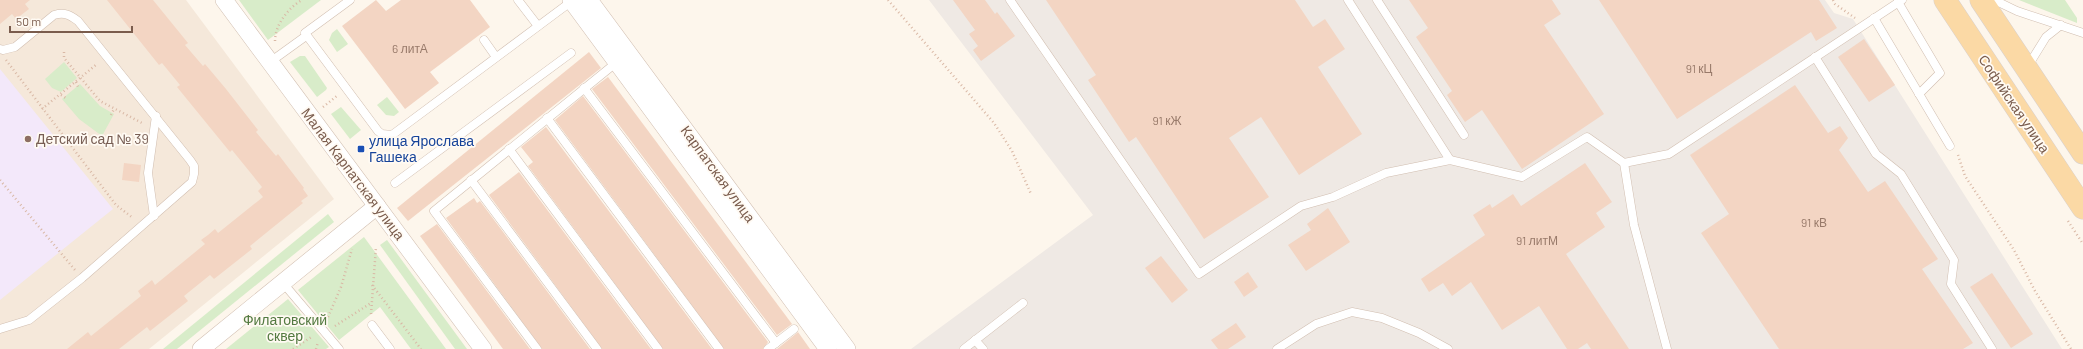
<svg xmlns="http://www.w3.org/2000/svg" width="2083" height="349" viewBox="0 0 2083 349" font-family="Barlow,sans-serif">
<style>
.residential{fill:#f5e8da}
.industrial{fill:#efe9e4}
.education{fill:#f3e8fa}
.green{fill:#d8ecc9}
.building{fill:#f3d5c3}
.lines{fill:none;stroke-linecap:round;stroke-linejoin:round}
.lane-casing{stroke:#d1beb0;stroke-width:9}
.street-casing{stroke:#d1beb0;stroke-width:18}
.primary-casing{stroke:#dad1cd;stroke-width:23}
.path{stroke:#d9b8a5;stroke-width:2.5;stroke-dasharray:1 3;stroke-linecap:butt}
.lane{stroke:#fff;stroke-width:8}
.street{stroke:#fff;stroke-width:17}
.primary{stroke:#fbd9a5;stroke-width:22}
.education-dot{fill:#8d6e63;stroke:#fffaf3;stroke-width:1.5}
.transit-dot{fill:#1a4fb4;stroke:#fffaf3;stroke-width:1.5}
.labels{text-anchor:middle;stroke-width:3.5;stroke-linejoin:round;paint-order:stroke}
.number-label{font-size:12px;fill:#987a6a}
.street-label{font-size:14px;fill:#7a5c4d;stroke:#fffaf3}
.education-label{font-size:14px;fill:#785e54;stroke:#fffaf3;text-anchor:start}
.transit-label{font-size:14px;fill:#164399;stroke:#fffaf3;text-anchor:start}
.park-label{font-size:14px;fill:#537a41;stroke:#fffaf3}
</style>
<rect width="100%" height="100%" fill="#fdf6ec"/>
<polygon class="residential" points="0,0 186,0 334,199 149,349 0,349"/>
<polygon class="industrial" points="929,0 1825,0 1834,13 1853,19 2062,349 911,349 1093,215"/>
<polygon class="education" points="0,69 113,209 0,300"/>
<g class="green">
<polygon points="239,0 321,0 268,40"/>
<polygon points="2019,0 2065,0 2077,18 2077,23"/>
<polygon points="337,29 348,44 337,52 329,40 332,33"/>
<polygon points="300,56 305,56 327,88 326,90 317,97 290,62"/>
<polygon points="64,62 77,78 61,92 52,88 45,79"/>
<polygon points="80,84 100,106 114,114 102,136 79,119 62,99"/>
<polygon points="387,97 399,112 394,116 386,115 377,105"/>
<polygon points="341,107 361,130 350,139 331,114"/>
<polygon points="328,214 334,222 177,349 163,349"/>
<polygon points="364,237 446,349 411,349 380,307 339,340 298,290"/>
<polygon points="387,240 467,349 455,349 380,245"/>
<polygon points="288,299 329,347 326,349 226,349"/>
</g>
<g class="building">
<polygon points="0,0 30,0 25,4 29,9 16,19 12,14 0,24"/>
<polygon points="107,0 153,0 188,43 185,45 203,66 205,64 226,89 258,130 256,132 276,156 278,154 304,188 303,189 308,196 301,201 303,203 250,246 252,249 214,279 210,275 184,296 188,301 150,331 147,327 119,349 67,349 88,332 91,336 141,296 138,291 152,280 155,285 205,244 201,240 208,235 215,229 218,233 263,197 258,191 262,187 232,150 230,152 177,87 180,85 162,63 159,65"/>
<polygon points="376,0 386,11 401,0 470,0 490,27 430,72 439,83 405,109 342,26"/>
<polygon points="953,0 985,0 995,14 997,12 1015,36 981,61 973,50 978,46 969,34 975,30"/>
<polygon points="1046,0 1295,0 1313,27 1325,19 1345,49 1318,67 1362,134 1299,175 1261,117 1229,138 1269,197 1204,239 1136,137 1129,142 1088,80 1096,75"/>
<polygon points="1409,0 1552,0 1561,14 1544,25 1604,114 1522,169 1482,110 1465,122 1447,95 1452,91 1416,37 1428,28"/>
<polygon points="1599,0 1819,0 1837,28 1816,41 1811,32 1677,119"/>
<polygon points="1864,39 1895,85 1869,102 1838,57"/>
<polygon points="589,52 601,68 408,221 397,208"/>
<polygon points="608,77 792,324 777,335 592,89"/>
<polygon points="1795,85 1828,133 1840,126 1848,138 1839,150 1868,192 1885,181 1938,259 1922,269 1973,343 1963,349 1779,349 1701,233 1729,214 1690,155"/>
<polygon points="583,96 768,342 763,349 724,349 555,120"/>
<polygon points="546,127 712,349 663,349 528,166 533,162 521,147"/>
<polygon points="124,163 141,165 139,182 122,180"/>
<polygon points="1585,163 1612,202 1596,213 1605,227 1566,254 1629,349 1591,349 1587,343 1578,349 1567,349 1539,306 1502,330 1471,282 1452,296 1443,283 1429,292 1421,279 1485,235 1473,215 1490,204 1492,208 1513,194 1521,206"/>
<polygon points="519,172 651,349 602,349 489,195"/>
<polygon points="474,198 477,203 480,201 590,349 542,349 446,218"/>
<polygon points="1328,208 1350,242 1306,271 1288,245 1311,230 1307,224"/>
<polygon points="437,224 530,349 503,349 420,236"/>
<polygon points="1161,256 1188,290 1172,303 1145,268"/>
<polygon points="1248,272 1258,287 1244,297 1234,282"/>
<polygon points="1992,273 2033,334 2011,348 1970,287"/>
<polygon points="1236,323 1246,337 1228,349 1218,349 1211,340"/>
<polygon points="798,332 810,349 777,349 797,333"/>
</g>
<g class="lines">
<g class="lane-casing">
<g id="lane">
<polyline points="350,0 305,33 378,131 382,134 392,135 572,1"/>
<polyline points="518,0 538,26"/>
<polyline points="1010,0 1199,274 1301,206 1333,197 1386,173 1450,160 1522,177 1587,137 1624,163 1669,154 1902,0"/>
<polyline points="1348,0 1450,160"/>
<polyline points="1377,0 1464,135"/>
<polyline points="1994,0 2017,11 2083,33"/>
<polyline points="1898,2 1940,73 1919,94"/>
<polyline points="1874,18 1950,146"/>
<polyline points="484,40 496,57"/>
<path d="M0,49l3,1 12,-3 39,-32c11,-3 16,0 24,6l112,139 4,6v8l-2,8 -110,96 -53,42 -29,9"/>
<polyline points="1815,57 1876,154 1901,174 1954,260 1951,284 1992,349"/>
<polyline points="270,62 306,36"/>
<polyline points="2028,66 2046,37 2061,25"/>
<polyline points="584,88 776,343"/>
<polyline points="547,118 719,349"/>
<polyline points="509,149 658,349"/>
<polyline points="1624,163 1634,225 1667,349"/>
<polyline points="471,180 597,349"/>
<polyline points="395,183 571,53"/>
<polyline points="154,216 148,173 156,116"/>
<polyline points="283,283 339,349"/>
<polyline points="372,325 390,349"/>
<polyline points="975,340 983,349"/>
<polyline points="537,349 434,211 617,62"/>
<polyline points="768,349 794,329"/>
<polyline points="964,349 1023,303"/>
<polyline points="1277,349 1316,324 1352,312 1382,318 1419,333 1448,349"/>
</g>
</g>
<g class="street-casing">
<g id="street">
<polyline points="224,0 483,349"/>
<polyline points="571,0 828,349"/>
<polyline points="589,0 847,349"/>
<polyline points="201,349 377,206"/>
</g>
</g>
<g class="primary-casing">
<g id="primary">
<polyline points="1945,0 2083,208"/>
<polyline points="1981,0 2083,153"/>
</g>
</g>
<g class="path">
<polyline points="888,0 994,123 1012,151 1031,194"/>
<polyline points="1833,0 1835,4 1855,18"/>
<path d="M275,41c0,-16 13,-33 27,-41"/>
<polyline points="64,52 64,58 100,101 144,124"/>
<polyline points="6,60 116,205 133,218"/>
<polyline points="76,82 79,89"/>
<polyline points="61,95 66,98"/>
<polyline points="323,107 338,95"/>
<polyline points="42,109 97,64"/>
<polyline points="111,115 114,109"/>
<polyline points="1958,155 1965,176 2014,250 2035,291 2071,349"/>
<polyline points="0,180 75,270"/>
<polyline points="2068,221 2083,244"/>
<polyline points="372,285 421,349"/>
<polyline points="371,314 376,247"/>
<polyline points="328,317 341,287 352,249"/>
<polyline points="335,326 371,303"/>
<polyline points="293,349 313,336"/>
<polyline points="316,349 318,342"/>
</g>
<use href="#lane" class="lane"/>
<use href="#street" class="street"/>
<use href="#primary" class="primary"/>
</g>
<circle class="education-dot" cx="28" cy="139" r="4"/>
<rect class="transit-dot" x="357" y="145" width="8" height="8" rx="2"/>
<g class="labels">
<g class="number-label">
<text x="410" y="53">6 литА</text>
<text x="1699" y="73">91 кЦ</text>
<text x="1167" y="125">91 кЖ</text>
<text x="1814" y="227">91 кВ</text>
<text x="1537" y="245">91 литМ</text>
</g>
<g class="street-label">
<text transform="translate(2014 104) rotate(56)" y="5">Софийская улица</text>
<text transform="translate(353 174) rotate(53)" y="5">Малая Карпатская улица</text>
<text transform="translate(718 174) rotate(54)" y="5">Карпатская улица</text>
</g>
<g class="education-label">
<text x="36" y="144">Детский сад № 39</text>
</g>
<g class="transit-label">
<text x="369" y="146">улица Ярослава<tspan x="369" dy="16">Гашека</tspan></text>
</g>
<g class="park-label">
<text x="285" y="325">Филатовский<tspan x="285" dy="16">сквер</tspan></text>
</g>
</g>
<path d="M10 26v6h122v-6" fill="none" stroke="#7a5c4d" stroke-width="2"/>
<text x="16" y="26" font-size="12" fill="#7a5c4d" stroke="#fffaf3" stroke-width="3" paint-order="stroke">50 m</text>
</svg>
